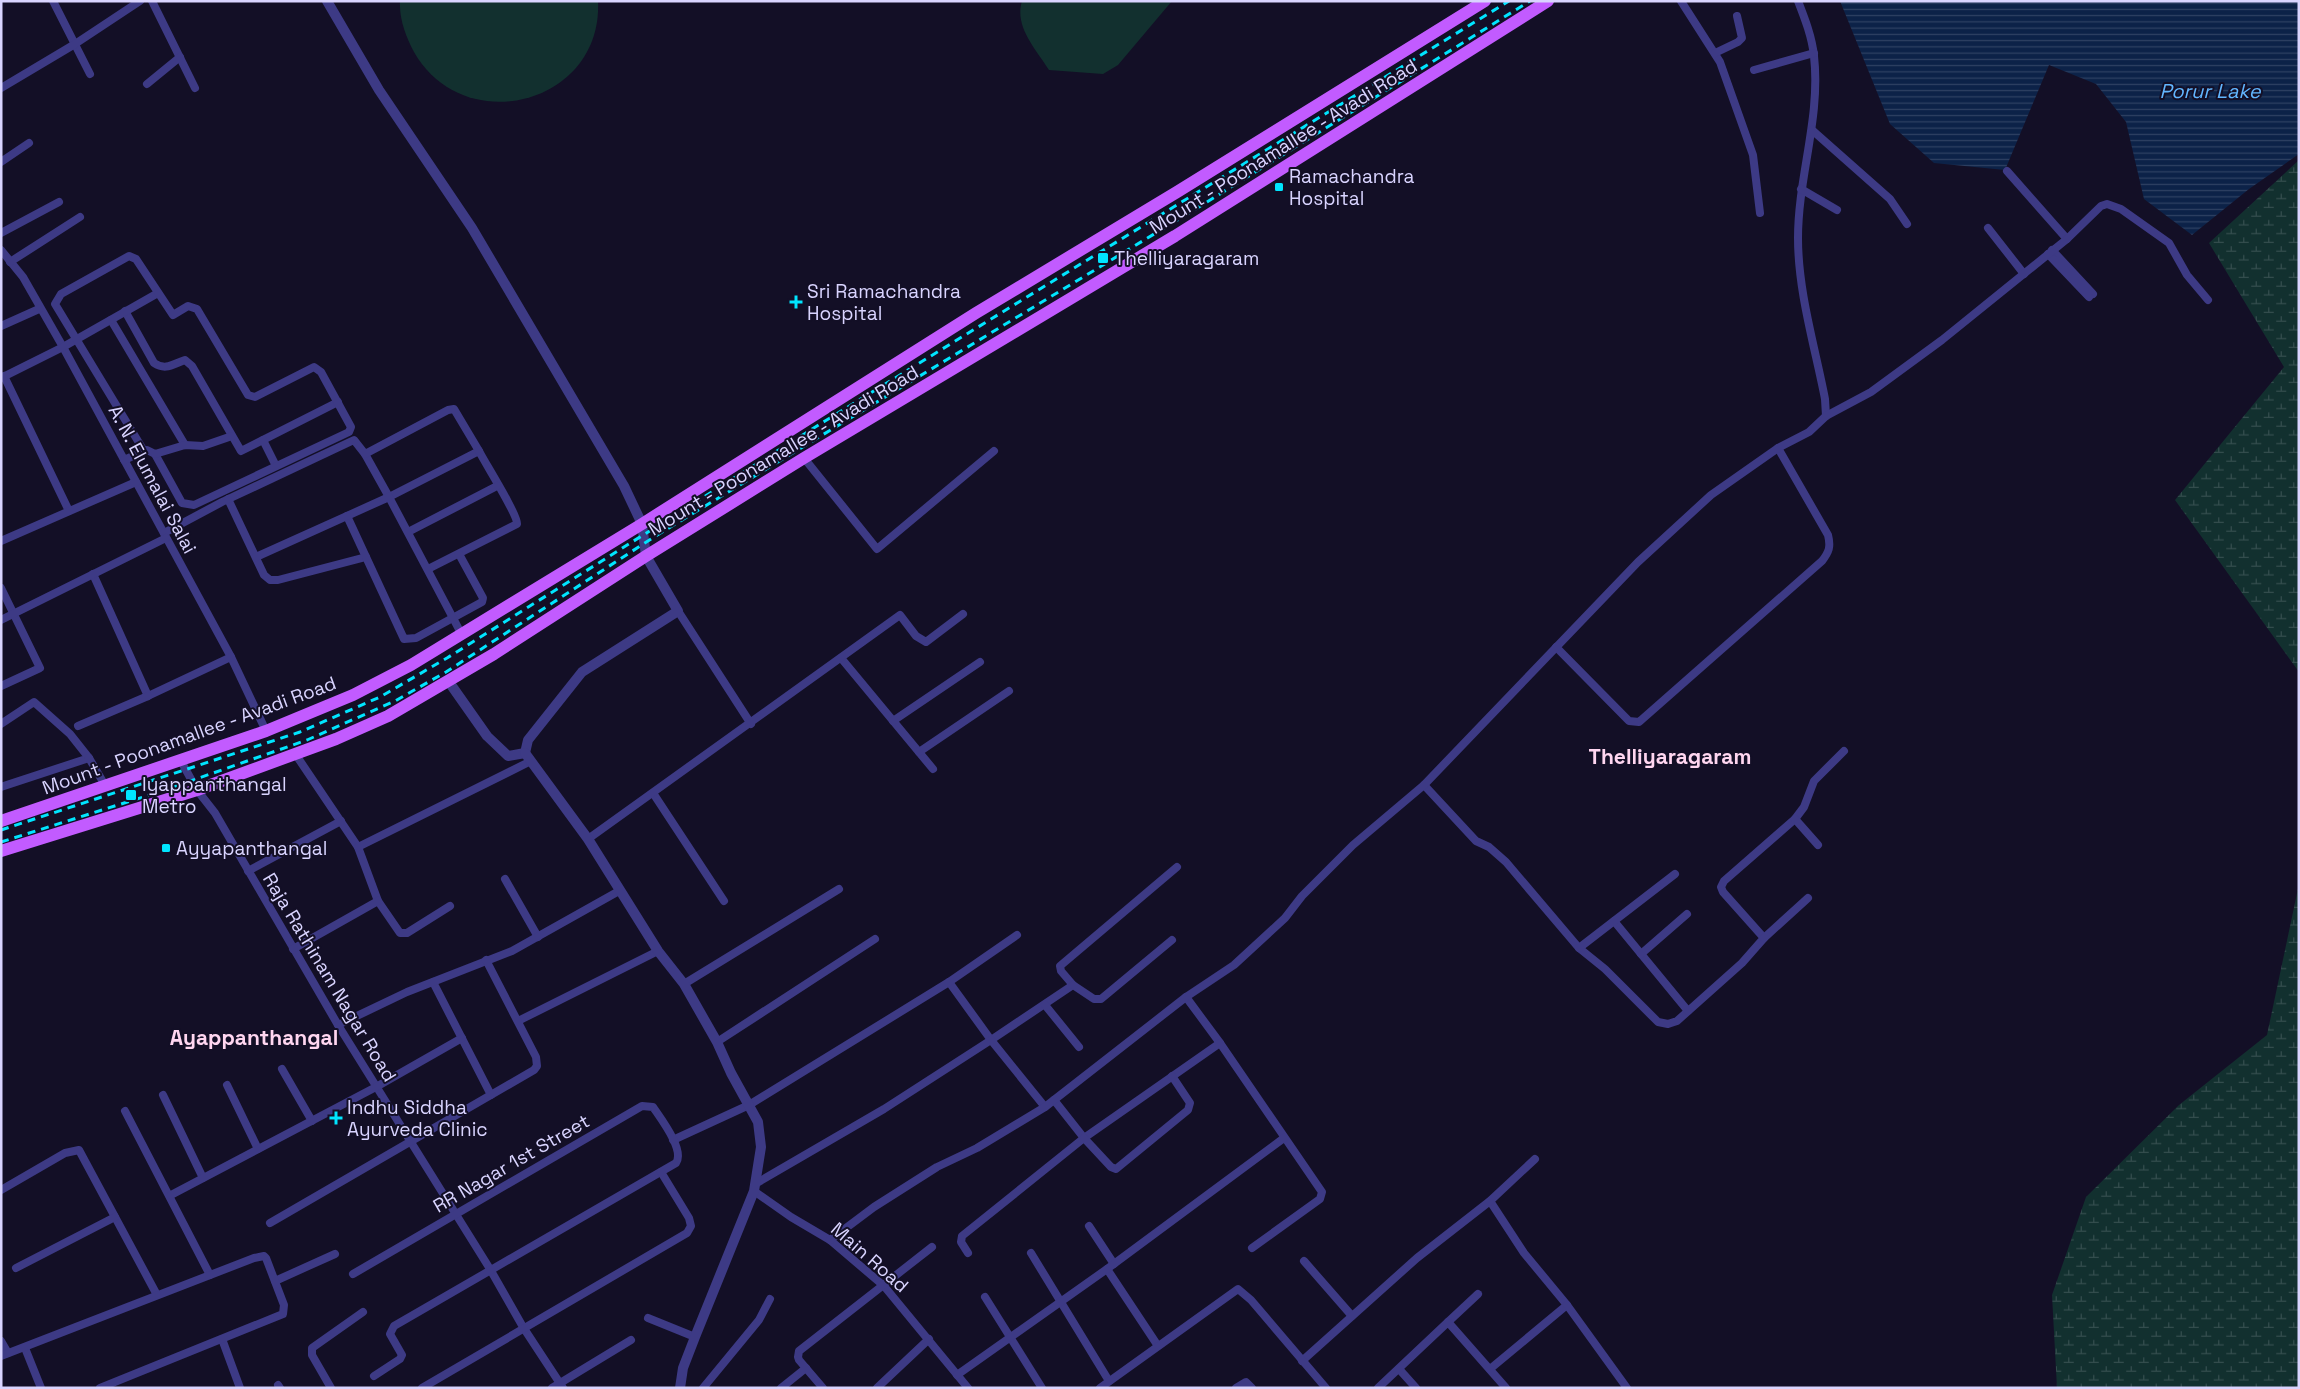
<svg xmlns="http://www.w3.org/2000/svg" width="2300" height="1389" viewBox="0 0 2300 1389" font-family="'Space Grotesk',sans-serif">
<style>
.green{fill:#12302f}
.wetland{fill:url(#wetland-marsh)}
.water{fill:url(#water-rules)}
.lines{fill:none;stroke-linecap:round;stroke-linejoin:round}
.minor{stroke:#3d3a85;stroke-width:8}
.tertiary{stroke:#3d3a85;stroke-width:10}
.primary{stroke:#c25bff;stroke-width:12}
.rail{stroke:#00e5ff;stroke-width:3;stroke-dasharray:8 6;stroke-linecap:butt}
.poi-dot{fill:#00e5ff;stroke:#130f26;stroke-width:2}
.labels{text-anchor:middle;stroke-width:4;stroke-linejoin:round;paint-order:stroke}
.street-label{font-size:19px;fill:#d9d4ff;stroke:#130f26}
.poi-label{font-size:19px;fill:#d9d4ff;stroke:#130f26;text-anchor:start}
.water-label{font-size:20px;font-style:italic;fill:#62b6ff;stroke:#130f26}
.quarter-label{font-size:21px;font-weight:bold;fill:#ffd6f0;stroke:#130f26}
</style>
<defs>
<pattern id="wetland-marsh" width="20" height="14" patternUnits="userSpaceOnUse" patternTransform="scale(1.25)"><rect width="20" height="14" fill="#12302f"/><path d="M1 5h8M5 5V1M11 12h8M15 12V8" fill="none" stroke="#344d4e"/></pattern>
<pattern id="water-rules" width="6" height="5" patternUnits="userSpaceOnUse" patternTransform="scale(1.25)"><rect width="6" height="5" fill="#0c2248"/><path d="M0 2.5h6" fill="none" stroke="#2f4163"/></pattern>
</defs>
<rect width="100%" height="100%" fill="#130f26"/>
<g class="green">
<path d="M400,1h198c5,103 -134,139 -184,51 -8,-15 -15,-33 -14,-51z"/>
<path d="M1022,1h150l-54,64 -15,9 -54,-4c-13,-21 -35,-43 -27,-69z"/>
</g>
<g class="wetland">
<polygon points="2299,160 2299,672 2175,500 2284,367 2209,243"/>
<polygon points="2299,884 2299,1388 2057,1388 2052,1295 2086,1197 2179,1105 2267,1035"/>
</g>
<polygon class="water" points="1840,1 2299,1 2299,154 2249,189 2192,235 2144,199 2126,122 2096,84 2049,65 2005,170 1934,163 1890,124"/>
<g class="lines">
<g class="minor">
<polyline points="53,1 90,74"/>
<polyline points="152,1 195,88"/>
<polyline points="1681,1 1720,62 1753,155 1760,213"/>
<path d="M1798,1c7,18 14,36 16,55 7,61 -16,121 -16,182 0,54 17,109 27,161l1,17"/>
<polyline points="1715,53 1738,42 1742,38 1737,16"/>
<polyline points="1754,70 1814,53"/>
<polyline points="147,84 180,57"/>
<polyline points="1,88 75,44 140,1"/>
<polyline points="1812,130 1890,199 1907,224"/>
<polyline points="1,162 29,143"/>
<polyline points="2007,171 2067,239"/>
<polyline points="1801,189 1837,210"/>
<polyline points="1988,228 2024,274"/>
<polyline points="1,233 59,202"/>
<polyline points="1,250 23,277 63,347 231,657 266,731"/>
<polyline points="2052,250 2093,294"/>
<polyline points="2048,254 2089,297"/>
<polyline points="10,262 80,217"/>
<path d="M125,311l29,52c12,8 19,1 31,-3l7,6 49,85 97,-49"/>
<polyline points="111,320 185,445"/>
<polyline points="1,326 39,309"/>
<polyline points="4,376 69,511"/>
<polyline points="1,378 63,347 158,293"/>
<polyline points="263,440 276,466"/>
<polyline points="144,451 55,304 61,294 129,256 136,259 173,315 188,306 197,309 248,395 255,397 314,367 321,372 351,427 349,432 194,505 182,503 155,454"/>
<path d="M365,454l24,43 90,-46c6,12 39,64 38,73l-89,45"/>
<polyline points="804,458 877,549 994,451"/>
<polyline points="124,460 147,450 155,454 185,445 203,446 232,436"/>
<polyline points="228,499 264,575 270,580 278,580 366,557"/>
<polyline points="347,516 404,639 416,638 482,602 483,598 459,554"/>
<polyline points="408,532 497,486"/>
<polyline points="164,533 222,502 354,440 365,454 448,410 454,409 479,451"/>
<polyline points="1,541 136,482"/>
<polyline points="256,557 389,497 462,635"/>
<polyline points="93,574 148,696 231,657"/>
<polyline points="1,588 40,668 1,686"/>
<polyline points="678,611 751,724"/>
<polyline points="1,620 166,538"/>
<path d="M1556,647l73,74 10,1 183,-161c7,-9 9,-14 6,-26l-50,-87"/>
<polyline points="841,658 933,769"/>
<polyline points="893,721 980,662"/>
<polyline points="1,724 34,702 70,734 89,758 1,787"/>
<polyline points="78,726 148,696"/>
<polyline points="919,752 1009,691"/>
<polyline points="296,755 358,847 378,901 400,933 407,933 450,906"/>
<polyline points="89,758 106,787"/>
<polyline points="181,761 197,790 215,813 338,1025 490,1269 523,1327 563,1388"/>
<polyline points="1424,785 1476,841 1489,847 1506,862 1579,948 1605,969 1658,1022 1668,1024 1677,1021 1742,963 1764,938 1723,892 1721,887 1724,881 1795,819 1804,807 1814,781 1844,751"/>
<polyline points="653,793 724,901"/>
<polyline points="1795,819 1818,845"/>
<polyline points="588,839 900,615 916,636 926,642 963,614"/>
<polyline points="358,847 531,761"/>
<polyline points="248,871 341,821"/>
<polyline points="505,879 538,937"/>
<polyline points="1614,921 1688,1011"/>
<polyline points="1764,938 1808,898"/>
<polyline points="1579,948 1675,874"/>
<polyline points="293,949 378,901"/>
<polyline points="1641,954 1687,914"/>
<polyline points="433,982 491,1095"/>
<polyline points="949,982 991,1040 1073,985 1061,971 1060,966 1177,867"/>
<polyline points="684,984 839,889"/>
<polyline points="1073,985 1094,999 1101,999 1172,940"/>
<polyline points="1186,997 1220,1043"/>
<polyline points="1045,1005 1079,1047"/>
<polyline points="518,1021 658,951"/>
<polyline points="338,1025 407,992 512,951 619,891"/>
<polyline points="717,1042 875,939"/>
<polyline points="282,1069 312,1121"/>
<polyline points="227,1085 258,1149"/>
<polyline points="163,1095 203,1178"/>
<polyline points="1054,1100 1084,1138 1220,1043 1322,1192 1320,1199 1252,1248"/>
<polyline points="125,1111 210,1275"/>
<polyline points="673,1140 749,1105 949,982 1017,935"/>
<polyline points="755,1184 884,1109 991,1040 1045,1107"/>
<polyline points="1,1190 65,1153 79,1150 157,1295"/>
<polyline points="754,1191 791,1217 830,1240 884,1286 968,1388"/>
<polyline points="171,1195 376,1087 462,1038"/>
<polyline points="1490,1201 1524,1253 1567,1305 1490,1369"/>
<polyline points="270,1223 534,1070 537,1066 536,1057 486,960"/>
<polyline points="1089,1226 1114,1264"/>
<polyline points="830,1240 874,1207 937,1167 977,1148 1045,1107 1186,997 1234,965 1285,918 1302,896 1353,845 1424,785 1638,562 1711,495 1778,448 1809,432 1826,416 1871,392 1942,340 2067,239 2101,206 2107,204 2121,209 2169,243 2187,275 2208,300"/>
<polyline points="968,1253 961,1242 962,1236 1084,1138 1111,1167 1116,1169 1188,1110 1190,1103 1172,1076"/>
<polyline points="1031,1253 1109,1381"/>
<polyline points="1304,1261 1352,1316"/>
<polyline points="16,1268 115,1217"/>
<polyline points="1107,1269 1158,1346"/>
<path d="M353,1274l289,-168 11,1c8,12 32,43 23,56l-282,163 -4,8 12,21 -2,4 -26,17"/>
<polyline points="275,1281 335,1254"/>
<polyline points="985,1297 1042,1388"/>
<polyline points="1567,1305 1627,1388"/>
<polyline points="648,1318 695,1337"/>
<polyline points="1448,1322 1478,1294"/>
<polyline points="222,1339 240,1388"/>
<polyline points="1,1341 8,1353"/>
<polyline points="25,1348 41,1388"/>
<polyline points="1,1356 254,1258 264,1256 266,1258 284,1305 283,1314 100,1388"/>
<polyline points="1302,1361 1417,1258 1490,1201 1535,1159"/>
<polyline points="1399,1369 1416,1388"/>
<polyline points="957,1375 1107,1269 1284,1138"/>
<polyline points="278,1385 280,1388"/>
<polyline points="331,1388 312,1355 312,1348 363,1312"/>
<polyline points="422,1388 687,1233 691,1226 689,1218 661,1172"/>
<polyline points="552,1388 631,1340"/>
<polyline points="703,1388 759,1320 770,1299"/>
<polyline points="781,1388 806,1368"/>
<polyline points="823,1388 799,1360 798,1357 799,1351 932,1247"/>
<polyline points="877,1388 929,1339"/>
<polyline points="1100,1388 1238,1289 1251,1300 1326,1388"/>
<polyline points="1236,1388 1246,1382 1252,1388"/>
<polyline points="1378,1388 1448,1322 1506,1388"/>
</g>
<g class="tertiary">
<polyline points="327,1 379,90 472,228 624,486 642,524 646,556 678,611 582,672 528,740 525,753"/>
<polyline points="449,682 487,736 508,756 525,753"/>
<polyline points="525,753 588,839 658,951 684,984 717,1042 731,1073 758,1122 761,1147 754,1191 695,1337 683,1368 680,1388"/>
</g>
<g class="primary">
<polyline points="1,821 266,731 353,695 411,665 642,524 976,313 1177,192 1485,1"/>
<polyline points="1,851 197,790 336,739 388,716 494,654 646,556 804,458 1175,236 1548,1"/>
</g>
<g class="rail">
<polyline points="1,830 300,732 380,697 447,658 825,421 1509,1"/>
<polyline points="1,842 162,791 307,740 395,701 446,672 654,537 1207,202 1530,1"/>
</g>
</g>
<g class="poi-dot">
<rect x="1274" y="182" width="10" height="10" rx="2.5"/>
<rect x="1097" y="252" width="12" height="12" rx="2.5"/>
<path d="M793.5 294.5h5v5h5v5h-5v5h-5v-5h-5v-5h5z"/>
<rect x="125" y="789" width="12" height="12" rx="2.5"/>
<rect x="161" y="843" width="10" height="10" rx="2.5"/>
<path d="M333.5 1110.5h5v5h5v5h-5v5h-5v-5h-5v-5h5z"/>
</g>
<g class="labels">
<g class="street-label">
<text transform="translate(1283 146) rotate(-32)" y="7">Mount - Poonamallee - Avadi Road</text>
<text transform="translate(783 450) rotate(-31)" y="7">Mount - Poonamallee - Avadi Road</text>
<text transform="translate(153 479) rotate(62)" y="7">A. N. Elumalai Salai</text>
<text transform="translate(189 735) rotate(-20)" y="7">Mount - Poonamallee - Avadi Road</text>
<text transform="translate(330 977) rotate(59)" y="7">Raja Rathinam Nagar Road</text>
<text transform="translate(511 1163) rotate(-30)" y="7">RR Nagar 1st Street</text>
<text transform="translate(870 1257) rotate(41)" y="7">Main Road</text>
</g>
<g class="poi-label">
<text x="1289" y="183">Ramachandra<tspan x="1289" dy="22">Hospital</tspan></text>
<text x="1114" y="265">Thelliyaragaram</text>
<text x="807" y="298">Sri Ramachandra<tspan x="807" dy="22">Hospital</tspan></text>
<text x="142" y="791">Iyappanthangal<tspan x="142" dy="22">Metro</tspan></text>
<text x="176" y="855">Ayyapanthangal</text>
<text x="347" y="1114">Indhu Siddha<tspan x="347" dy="22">Ayurveda Clinic</tspan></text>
</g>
<g class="water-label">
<text x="2210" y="98">Porur Lake</text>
</g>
<g class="quarter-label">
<text x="1670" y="764">Thelliyaragaram</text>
<text x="254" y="1045">Ayappanthangal</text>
</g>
</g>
<rect width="2300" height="1389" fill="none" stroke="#d9d4ff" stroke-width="5"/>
</svg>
